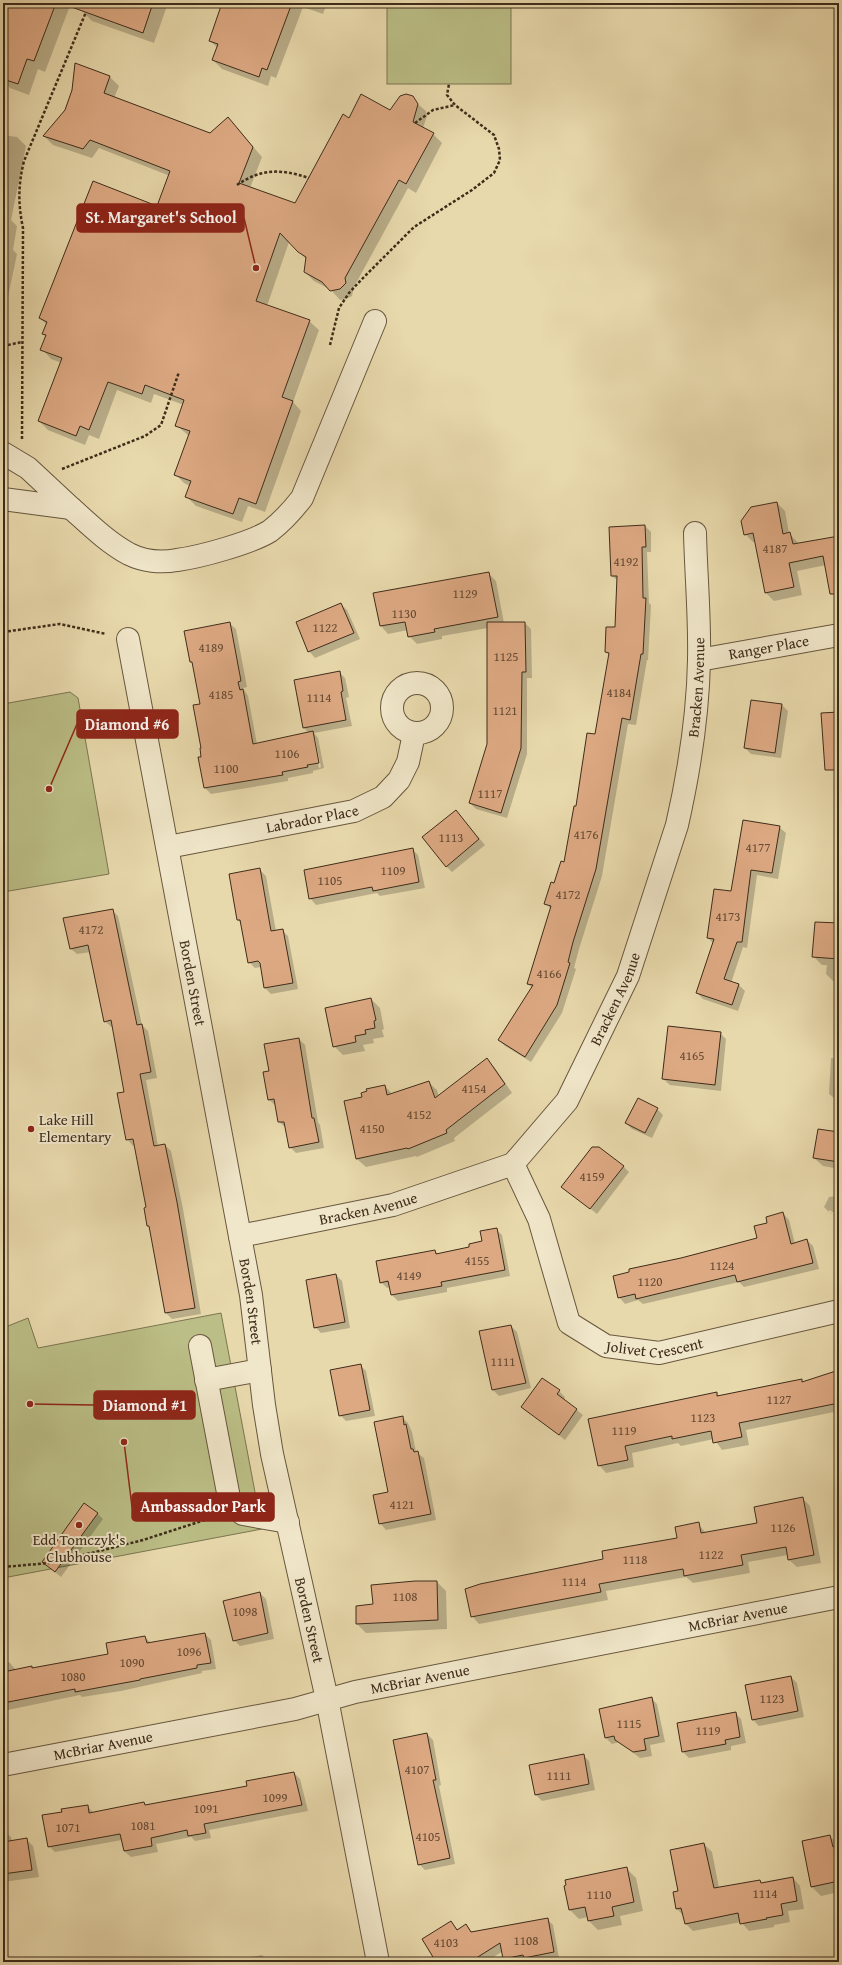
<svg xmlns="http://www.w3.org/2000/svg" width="842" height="1965" viewBox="0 0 842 1965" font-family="'Gentium Book Plus',serif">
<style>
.green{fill:#bbbe86;stroke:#7c7550}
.shadow{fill:#0003;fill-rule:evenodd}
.building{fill:#dda983;stroke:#3e2c1a}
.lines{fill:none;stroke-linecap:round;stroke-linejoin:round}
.minor-casing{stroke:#68573e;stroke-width:24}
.path{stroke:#3e2c1a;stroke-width:2.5;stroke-dasharray:3 2;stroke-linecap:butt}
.minor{stroke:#f0e6c9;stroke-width:22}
.poi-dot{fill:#8f2418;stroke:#f0e6c9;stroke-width:1.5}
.labels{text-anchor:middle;stroke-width:4;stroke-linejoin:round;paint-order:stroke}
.number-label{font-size:13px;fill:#664b34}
.street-label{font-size:15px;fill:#3e2c1a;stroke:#f0e6c9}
.poi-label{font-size:15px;fill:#3e2c1a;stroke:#f0e6c9;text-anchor:start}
.leader{fill:none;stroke:#8f2418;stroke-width:1.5}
.callout-dot{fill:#8f2418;stroke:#f0e6c9;stroke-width:1.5}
.callout{fill:#8f2418;stroke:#8f2418;stroke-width:1.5}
.callout-label{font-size:16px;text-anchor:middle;font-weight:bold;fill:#fff}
</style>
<rect width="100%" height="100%" fill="#e8d9ac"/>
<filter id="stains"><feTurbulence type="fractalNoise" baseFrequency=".005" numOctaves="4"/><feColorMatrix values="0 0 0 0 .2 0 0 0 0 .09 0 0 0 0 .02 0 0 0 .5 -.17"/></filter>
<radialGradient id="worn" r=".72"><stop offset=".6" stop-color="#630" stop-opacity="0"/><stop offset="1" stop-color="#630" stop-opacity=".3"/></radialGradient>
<g class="green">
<rect x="387" y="3" width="124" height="81"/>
<polygon points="70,692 78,698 109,874 3,892 3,704"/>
<polygon points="221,1313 262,1529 3,1578 3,1328 28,1318 38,1348"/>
</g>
<g class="shadow">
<polygon points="3,3 71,3 45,72 38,69 29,95 10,88 3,81"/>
<polygon points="82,3 168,3 154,43 92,21 81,10"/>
<polygon points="224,3 327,3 323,14 303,7 276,78 271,76 268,86 222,69 213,60 218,48 210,41"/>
<polygon points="76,64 110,77 119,86 114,98 210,134 237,128 262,157 250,188 296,204 350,119 391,111 408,96 426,111 427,116 423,128 433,134 442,143 416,193 408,188 354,287 352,296 346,299 340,300 331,290 314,281 305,272 307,260 289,242 267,306 309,321 319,330 293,402 301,411 265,512 248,506 242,522 196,506 187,497 190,486 184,483 175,474 189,436 176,425 184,405 154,394 151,403 117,390 99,439 89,435 85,445 48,430 39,421 62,363 51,359 42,349 47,337 43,334 47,325 40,318 158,207 170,176 99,148 92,158 53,145 44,136 66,111 73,90"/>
<polygon points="3,135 17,137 26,146 11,220 17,226 13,250 17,254 8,297 3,296"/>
<polygon points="777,503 785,511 789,533 799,544 839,537 839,583 826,565 797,571 802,595 774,601 766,593 756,542 753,542 745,534"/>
<polygon points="645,526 651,532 651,552 647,552 649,603 651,605 648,660 647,660 636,725 628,724 602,876 579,949 574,968 576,969 562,1013 531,1062 505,1046 499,1040 532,988 528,984 551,909 546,904 565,863 577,807 596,735 610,655 606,652 616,628 618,581 612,576"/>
<polygon points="488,573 496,581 504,623 525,623 531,629 532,678 527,678 527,754 507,818 476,809 470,803 488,744 488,628 442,636 442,639 417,644 409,636 408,630 388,634 381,626"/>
<polygon points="341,604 347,610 360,639 315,658 309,651"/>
<path d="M229,623l7,6 11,58 -4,1 5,8 9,48 52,-11 -5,-5 -9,-48 44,-8 6,6 4,19 -3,1 6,28 -38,7 4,5 6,30 -11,3v2l-25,5v3l-77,13 -6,-6 -6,-30h3l-1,-53 -7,-40 -3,-3zM313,738h2l6,29 -2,1z"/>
<polygon points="782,705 788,711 781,758 751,754 745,748"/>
<polygon points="461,817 485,845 452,872 446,866"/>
<polygon points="779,827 786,833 778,879 757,875 747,948 743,947 731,983 739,985 745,991 738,1011 703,999 697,993 713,943 708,938 732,892"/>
<polygon points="412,849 418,855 425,888 380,896 377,893 316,905 310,898"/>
<polygon points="260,870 266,876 276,931 282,930 288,936 298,989 271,994 265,988 261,967 255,968 249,962 242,924 238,920"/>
<polygon points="839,880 839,886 836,883"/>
<polygon points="112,910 118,916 142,1025 148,1031 157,1078 146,1080 158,1146 165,1145 171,1151 183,1209 201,1314 172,1319 166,1313 150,1228 148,1225 148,1208 136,1145 133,1146 127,1139 126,1092 113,1027 111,1027 105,1021 91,952 77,954 70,948"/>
<polygon points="839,924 839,982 834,982 826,974 827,965 822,965 813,956"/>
<polygon points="371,999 380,1008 384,1029 382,1030 384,1037 373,1039 374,1043 363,1045 365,1051 343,1055 334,1046"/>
<polygon points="720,1033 726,1039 721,1091 670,1085 663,1079"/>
<polygon points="299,1039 305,1045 318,1122 320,1125 324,1148 296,1153 290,1147 286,1128 279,1122 276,1106 269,1100 270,1072"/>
<polygon points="831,1058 839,1059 839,1102 829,1094"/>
<polygon points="487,1060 495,1068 512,1093 454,1138 455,1141 417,1157 416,1156 366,1167 357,1159 364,1098 385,1086 392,1094 428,1082 437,1090 439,1097"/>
<polygon points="638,1099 657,1109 663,1115 652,1138 632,1129 626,1123"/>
<polygon points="839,1133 839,1169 823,1166 814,1158"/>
<polygon points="623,1166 629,1172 597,1214 563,1187"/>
<polygon points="839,1190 839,1215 829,1210 829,1212 839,1218 830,1213 824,1207 829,1197 836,1196"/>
<polygon points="783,1213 789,1220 795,1244 807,1240 813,1246 819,1269 744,1287 739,1282 643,1304 638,1300 625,1304 619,1297 759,1239 769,1223"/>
<polygon points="496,1229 502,1235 510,1276 447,1288 447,1292 398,1301 392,1295 390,1287 387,1288 381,1282 435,1251 438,1254 470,1248 483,1242"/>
<polygon points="336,1275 342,1281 350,1328 321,1333 315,1327"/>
<polygon points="511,1326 517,1332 531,1388 499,1396 493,1390"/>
<polygon points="360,1365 366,1371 375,1416 346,1421 340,1415"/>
<polygon points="839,1371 839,1411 746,1430 749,1445 722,1450 714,1439 681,1446 678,1443 632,1453 634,1467 606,1473 599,1465 589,1420 717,1393 719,1396 801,1380 804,1383"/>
<polygon points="542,1379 559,1391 565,1397 564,1400 583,1415 565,1440 522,1407"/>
<polygon points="402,1417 408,1423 412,1432 416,1452 424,1458 436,1520 386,1530 380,1523 389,1492"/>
<polygon points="835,1488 839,1488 839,1542 837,1539"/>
<polygon points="802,1498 810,1506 821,1563 797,1567 789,1560 788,1555 748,1562 750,1573 693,1583 686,1577 606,1591 608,1600 479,1624 472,1616 604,1559 678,1539 698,1524 706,1533 758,1524"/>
<polygon points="97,1513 103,1519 61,1577 43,1562"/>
<polygon points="437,1582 446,1591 447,1629 366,1633 357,1624 374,1605"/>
<polygon points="260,1593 266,1599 274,1639 240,1646 234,1640"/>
<polygon points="205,1634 211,1640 216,1669 202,1671 202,1673 121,1691 82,1697 80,1695 3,1711 3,1663 9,1662 16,1670 31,1667 33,1669 110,1654 145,1637 151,1643"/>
<polygon points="791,1677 797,1683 804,1717 759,1726 753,1720 746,1686"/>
<polygon points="651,1698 657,1704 665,1742 650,1745 652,1756 640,1758 619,1742 612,1744 606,1738"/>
<polygon points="735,1713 741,1719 746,1743 731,1746 731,1750 689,1758 683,1752"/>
<polygon points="427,1734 433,1740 441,1785 439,1786 455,1864 425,1870 419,1864"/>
<polygon points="583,1755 589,1761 595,1790 542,1801 536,1795"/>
<polygon points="294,1773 300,1779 308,1811 209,1830 211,1838 195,1841 191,1837 156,1844 158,1852 131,1857 124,1851 122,1840 55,1852 49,1846 63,1813 87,1806 94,1813 144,1803 146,1806 249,1787"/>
<polygon points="3,1830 11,1837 12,1842 26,1839 33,1846 39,1877 3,1882"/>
<polygon points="830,1836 839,1846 839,1892 821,1896 812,1887 804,1841"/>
<polygon points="704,1844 712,1852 719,1888 760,1881 762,1884 793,1878 800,1886 804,1909 788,1911 790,1922 774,1925 774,1927 749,1931 741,1922 693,1931 686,1924 684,1916 677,1909 674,1893 679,1892"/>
<polygon points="627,1869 636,1878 643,1911 620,1916 622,1925 598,1930 589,1921 588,1917 579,1919 570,1910 565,1887"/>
<polygon points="547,1919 553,1925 559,1958 539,1962 508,1962 504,1958 503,1951 486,1962 439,1962 451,1922 458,1930 466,1925 472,1932"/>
<polygon points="262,1955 269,1962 246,1962 245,1958"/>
</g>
<g class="building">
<polygon points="3,3 56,3 34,61 27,59 18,84 3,79"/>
<polygon points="67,3 153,3 143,33 66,5"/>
<polygon points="222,3 292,3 267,70 262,68 259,77 212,60 218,44 209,41"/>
<polygon points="75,63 110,76 104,93 210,133 228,117 253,147 239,183 295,203 343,114 349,118 361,94 390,110 400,96 406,94 413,96 418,104 413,122 434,133 406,184 399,180 345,278 346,283 340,289 330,291 322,282 304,272 306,257 298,252 280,233 256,301 310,320 282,397 293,401 256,504 239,498 233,514 185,497 191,481 174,475 190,431 175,426 184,400 145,385 142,394 108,382 89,430 80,426 76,436 38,421 62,358 40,350 46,335 42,334 47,322 39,318 93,181 157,206 170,171 90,140 83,149 43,136 65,110 72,90"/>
<polygon points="777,502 783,534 790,532 793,544 839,536 839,594 830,594 823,556 789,563 794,587 765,593 753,533 744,535 741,521 751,507"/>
<polygon points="645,525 646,547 642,547 643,598 646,598 643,654 641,654 630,720 622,718 596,869 573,942 568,962 570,963 557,1005 525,1057 498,1040 533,985 527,984 551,906 544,904 551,882 554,883 561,861 564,862 574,806 576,806 587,733 595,734 609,653 605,652 606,627 615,627 617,576 611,576 609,527"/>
<polygon points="489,572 498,617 434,629 435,632 408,637 405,622 380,626 373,593"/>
<polygon points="341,603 354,633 308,652 296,622"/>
<polygon points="230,622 241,681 238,682 240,690 243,689 253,744 313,731 319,763 307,765 308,767 282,772 283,775 204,788 198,757 201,757 200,748 201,748 193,705 200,704 192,662 190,662 184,631"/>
<polygon points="487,622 525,622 526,672 522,672 521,748 501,813 469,803 487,744"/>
<polygon points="340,671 343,691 341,692 346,720 303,728 294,680"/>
<polygon points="751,700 782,704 775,753 744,748"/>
<polygon points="839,712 839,770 825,770 821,713"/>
<polygon points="456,810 479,839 446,867 422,837"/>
<polygon points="743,820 780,826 772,873 751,870 742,942 737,942 724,979 739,984 732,1005 696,993 714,939 707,938 714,889 731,891"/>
<polygon points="413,848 419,882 373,891 372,887 309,899 304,870"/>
<polygon points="260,868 271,931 283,929 293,983 264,988 260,963 258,961 248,963 240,920 237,920 229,874"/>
<polygon points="113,909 137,1025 142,1024 151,1072 140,1074 154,1146 165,1144 177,1202 195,1308 165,1313 149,1226 147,1226 144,1208 146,1207 133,1139 126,1140 117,1093 124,1092 111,1020 104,1022 88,945 70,949 63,918"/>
<polygon points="815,922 839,923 839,959 812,957"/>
<polygon points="371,998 376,1020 374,1021 375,1028 365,1030 366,1034 355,1036 356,1042 333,1047 325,1008"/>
<polygon points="668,1026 721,1032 715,1085 662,1079"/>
<polygon points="299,1038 312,1118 314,1118 319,1142 289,1148 284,1122 278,1122 274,1099 268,1100 263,1072 269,1071 264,1044"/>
<polygon points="487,1058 505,1084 446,1130 447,1133 408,1149 407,1148 356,1159 344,1101 362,1097 361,1093 367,1091 366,1089 385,1085 387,1095 429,1081 435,1098"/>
<polygon points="638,1098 658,1108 645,1133 625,1123"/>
<polygon points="818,1129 839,1132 839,1162 813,1158"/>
<polygon points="592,1147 599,1147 624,1166 590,1209 561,1187"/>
<polygon points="783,1212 791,1244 807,1239 813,1263 737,1282 735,1275 636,1299 635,1294 618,1298 613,1276 629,1272 629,1269 681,1258 757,1238 754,1226 767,1223 766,1217"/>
<polygon points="497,1228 505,1270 441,1282 442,1286 391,1295 388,1281 380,1283 376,1261 435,1250 436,1254 469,1247 469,1244 482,1241 480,1231"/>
<polygon points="336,1274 345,1322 314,1328 306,1280"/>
<polygon points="511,1325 526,1383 492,1390 479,1331"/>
<polygon points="361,1364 370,1410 339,1416 330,1370"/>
<polygon points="839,1370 839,1403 739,1423 742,1437 713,1443 711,1431 672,1439 672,1436 625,1446 628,1460 598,1466 588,1419 717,1392 717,1396 802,1379 802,1382"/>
<polygon points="542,1378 560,1390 557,1394 577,1409 559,1435 521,1407"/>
<polygon points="403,1416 404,1425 406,1424 411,1449 413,1449 414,1452 418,1451 431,1514 379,1524 373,1495 388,1492 374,1422"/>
<polygon points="803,1497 814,1555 788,1560 786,1547 741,1555 743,1565 684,1576 683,1569 599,1584 601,1592 471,1617 465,1589 480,1584 603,1559 602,1551 677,1538 675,1527 699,1522 701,1533 757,1523 754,1507"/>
<polygon points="84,1503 98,1513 55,1572 42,1562"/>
<polygon points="415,1581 437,1581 438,1620 356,1624 356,1606 373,1604 371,1585"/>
<polygon points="260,1592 268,1633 233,1641 223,1601"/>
<polygon points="205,1633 211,1663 197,1665 197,1668 140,1679 140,1680 75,1692 75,1689 3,1703 3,1672 32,1666 32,1668 108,1654 106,1643 145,1636 147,1643"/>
<polygon points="791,1676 798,1711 752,1720 745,1685"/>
<polygon points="652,1697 659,1736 644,1739 646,1750 633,1752 615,1740 614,1736 605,1738 599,1709"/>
<polygon points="736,1712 740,1737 725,1740 726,1744 682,1752 677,1723"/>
<polygon points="427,1733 436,1780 433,1780 450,1858 418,1865 393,1740"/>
<polygon points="584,1754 589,1784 535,1795 529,1765"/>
<polygon points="294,1772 302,1805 204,1824 206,1833 188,1836 187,1830 151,1838 152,1846 124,1851 120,1834 48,1847 42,1815 62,1812 61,1809 88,1805 89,1813 144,1802 145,1805 247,1786 246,1781"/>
<polygon points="830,1835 833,1847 839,1846 839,1881 811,1887 802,1841"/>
<polygon points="27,1838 32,1870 3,1874 3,1842"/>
<polygon points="704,1843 714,1888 760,1880 761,1883 793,1877 797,1901 781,1904 783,1915 766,1918 767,1919 740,1924 738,1913 685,1924 681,1908 676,1909 673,1892 678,1891 670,1850"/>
<polygon points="627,1867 634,1902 612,1907 614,1916 588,1921 585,1907 569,1910 564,1886 566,1885 565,1880"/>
<polygon points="548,1918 554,1952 524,1958 523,1955 503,1959 500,1943 470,1962 436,1962 422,1939 451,1921 457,1930 466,1924 471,1932"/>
</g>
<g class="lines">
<g class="minor-casing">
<g id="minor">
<polyline points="3,453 28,468 71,508 3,499"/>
<path d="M71,508c18,16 36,34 58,46 14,7 32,9 48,6 23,-3 74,-17 93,-29 13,-10 22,-20 32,-33l73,-177"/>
<path id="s1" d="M128,639l123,656 13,110 8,49 55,245 51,263"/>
<path id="s2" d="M699,660l140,-25"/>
<circle cx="417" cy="708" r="25"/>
<path id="s3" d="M168,847l186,-36 29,-14 16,-17 9,-18 6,-28"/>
<path id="s4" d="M513,1164l26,55 30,104 37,23 53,7 180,-42"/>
<path id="s5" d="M240,1236l153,-31 120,-41 54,-63 61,-125 49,-151c12,-53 21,-110 22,-165 1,-42 -3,-85 -4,-127"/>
<polyline points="200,1346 230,1503 243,1514 288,1522"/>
<polyline points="206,1380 260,1370"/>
<path id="s6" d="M3,1765l292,-56 60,-17 484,-95"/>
</g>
</g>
<g class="path">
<polyline points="415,123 433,110 455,105"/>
<path d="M237,185c25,-17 44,-16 72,-7"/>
<polyline points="330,345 339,308 349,293 361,280 414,227 472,190 494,173 500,160 499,149 494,135 455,105 447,95 449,84"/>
<polyline points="3,346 22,342"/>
<path d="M22,439l1,-211c-5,-24 -5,-43 1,-67l62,-149"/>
<polyline points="62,469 145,436 161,425 179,372"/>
<polyline points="3,632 60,624 106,634"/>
<polyline points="3,1567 49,1563 91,1553 143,1540 214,1517"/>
</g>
<use href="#minor" class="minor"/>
</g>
<g class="poi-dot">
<circle cx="31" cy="1129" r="4"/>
<circle cx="79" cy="1525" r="4"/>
</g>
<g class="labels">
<g class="number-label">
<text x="775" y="553">4187</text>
<text x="626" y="566">4192</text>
<text x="465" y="598">1129</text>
<text x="404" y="618">1130</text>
<text x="325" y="632">1122</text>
<text x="211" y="652">4189</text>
<text x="506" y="661">1125</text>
<text x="619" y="697">4184</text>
<text x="221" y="699">4185</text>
<text x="319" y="702">1114</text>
<text x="505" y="715">1121</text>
<text x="287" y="758">1106</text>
<text x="226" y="773">1100</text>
<text x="490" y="798">1117</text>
<text x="586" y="839">4176</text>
<text x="451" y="842">1113</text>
<text x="758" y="852">4177</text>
<text x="393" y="875">1109</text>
<text x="330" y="885">1105</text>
<text x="568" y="899">4172</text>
<text x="728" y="921">4173</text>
<text x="91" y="934">4172</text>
<text x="549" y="978">4166</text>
<text x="692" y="1060">4165</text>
<text x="474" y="1093">4154</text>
<text x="419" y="1119">4152</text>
<text x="372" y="1133">4150</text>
<text x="592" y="1181">4159</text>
<text x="477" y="1265">4155</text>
<text x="722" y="1270">1124</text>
<text x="409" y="1280">4149</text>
<text x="650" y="1286">1120</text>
<text x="503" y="1366">1111</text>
<text x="779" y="1404">1127</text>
<text x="703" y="1422">1123</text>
<text x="624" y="1435">1119</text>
<text x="402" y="1509">4121</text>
<text x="783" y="1532">1126</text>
<text x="711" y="1559">1122</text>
<text x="635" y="1564">1118</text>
<text x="574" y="1586">1114</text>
<text x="405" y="1601">1108</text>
<text x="245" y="1616">1098</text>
<text x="189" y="1656">1096</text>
<text x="132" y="1667">1090</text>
<text x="73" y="1681">1080</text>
<text x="772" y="1703">1123</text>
<text x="629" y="1728">1115</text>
<text x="708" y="1735">1119</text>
<text x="417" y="1774">4107</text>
<text x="559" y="1780">1111</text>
<text x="275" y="1802">1099</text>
<text x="206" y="1813">1091</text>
<text x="143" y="1830">1081</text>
<text x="68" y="1832">1071</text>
<text x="428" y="1841">4105</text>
<text x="765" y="1898">1114</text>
<text x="599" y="1899">1110</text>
<text x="526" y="1945">1108</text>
<text x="446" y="1947">4103</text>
</g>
<g class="street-label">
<text dy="5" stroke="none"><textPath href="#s2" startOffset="71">Ranger Place</textPath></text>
<text dy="5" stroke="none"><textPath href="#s5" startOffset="803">Bracken Avenue</textPath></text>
<text dy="5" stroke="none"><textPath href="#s3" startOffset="147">Labrador Place</textPath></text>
<text dy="5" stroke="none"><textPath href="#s1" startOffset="350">Borden Street</textPath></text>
<text dy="5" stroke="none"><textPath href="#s5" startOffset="479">Bracken Avenue</textPath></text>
<text dy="5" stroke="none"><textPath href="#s5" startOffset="131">Bracken Avenue</textPath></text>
<text dy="5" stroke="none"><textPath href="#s1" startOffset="674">Borden Street</textPath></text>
<text dy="5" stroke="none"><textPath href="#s4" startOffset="262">Jolivet Crescent</textPath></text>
<text dy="5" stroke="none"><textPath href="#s6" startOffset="750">McBriar Avenue</textPath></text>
<text dy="5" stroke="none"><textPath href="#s1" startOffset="998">Borden Street</textPath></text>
<text dy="5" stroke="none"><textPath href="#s6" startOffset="426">McBriar Avenue</textPath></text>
<text dy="5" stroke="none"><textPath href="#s6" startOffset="102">McBriar Avenue</textPath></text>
</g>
<g class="poi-label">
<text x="39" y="1125">Lake Hill<tspan x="39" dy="17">Elementary</tspan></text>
<text x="79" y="1545" text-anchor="middle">Edd Tomczyk's<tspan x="79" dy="17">Clubhouse</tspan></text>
</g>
</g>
<path class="leader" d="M256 268L244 218M49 789L77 724M30 1404L94 1405M124 1442L132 1507"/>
<g class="callout-dot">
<circle cx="256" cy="268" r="4"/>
<circle cx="49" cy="789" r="4"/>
<circle cx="30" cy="1404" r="4"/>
<circle cx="124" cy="1442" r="4"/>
</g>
<g class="callout">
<rect x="77" y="204" width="167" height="28" rx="4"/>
<rect x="77" y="710" width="101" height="28" rx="4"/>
<rect x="94" y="1391" width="101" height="28" rx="4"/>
<rect x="132" y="1493" width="142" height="28" rx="4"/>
</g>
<g class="callout-label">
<text x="161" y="223">St. Margaret's School</text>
<text x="127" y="730">Diamond #6</text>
<text x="145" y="1411">Diamond #1</text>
<text x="203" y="1512">Ambassador Park</text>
</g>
<rect width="842" height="1965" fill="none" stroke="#e8d9ac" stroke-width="16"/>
<rect x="4" y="4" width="834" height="1957" fill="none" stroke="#3e2c1a" stroke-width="2"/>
<rect x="8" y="8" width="826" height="1949" fill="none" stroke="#3e2c1a"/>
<rect width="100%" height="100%" filter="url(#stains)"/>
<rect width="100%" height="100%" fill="url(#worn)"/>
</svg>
